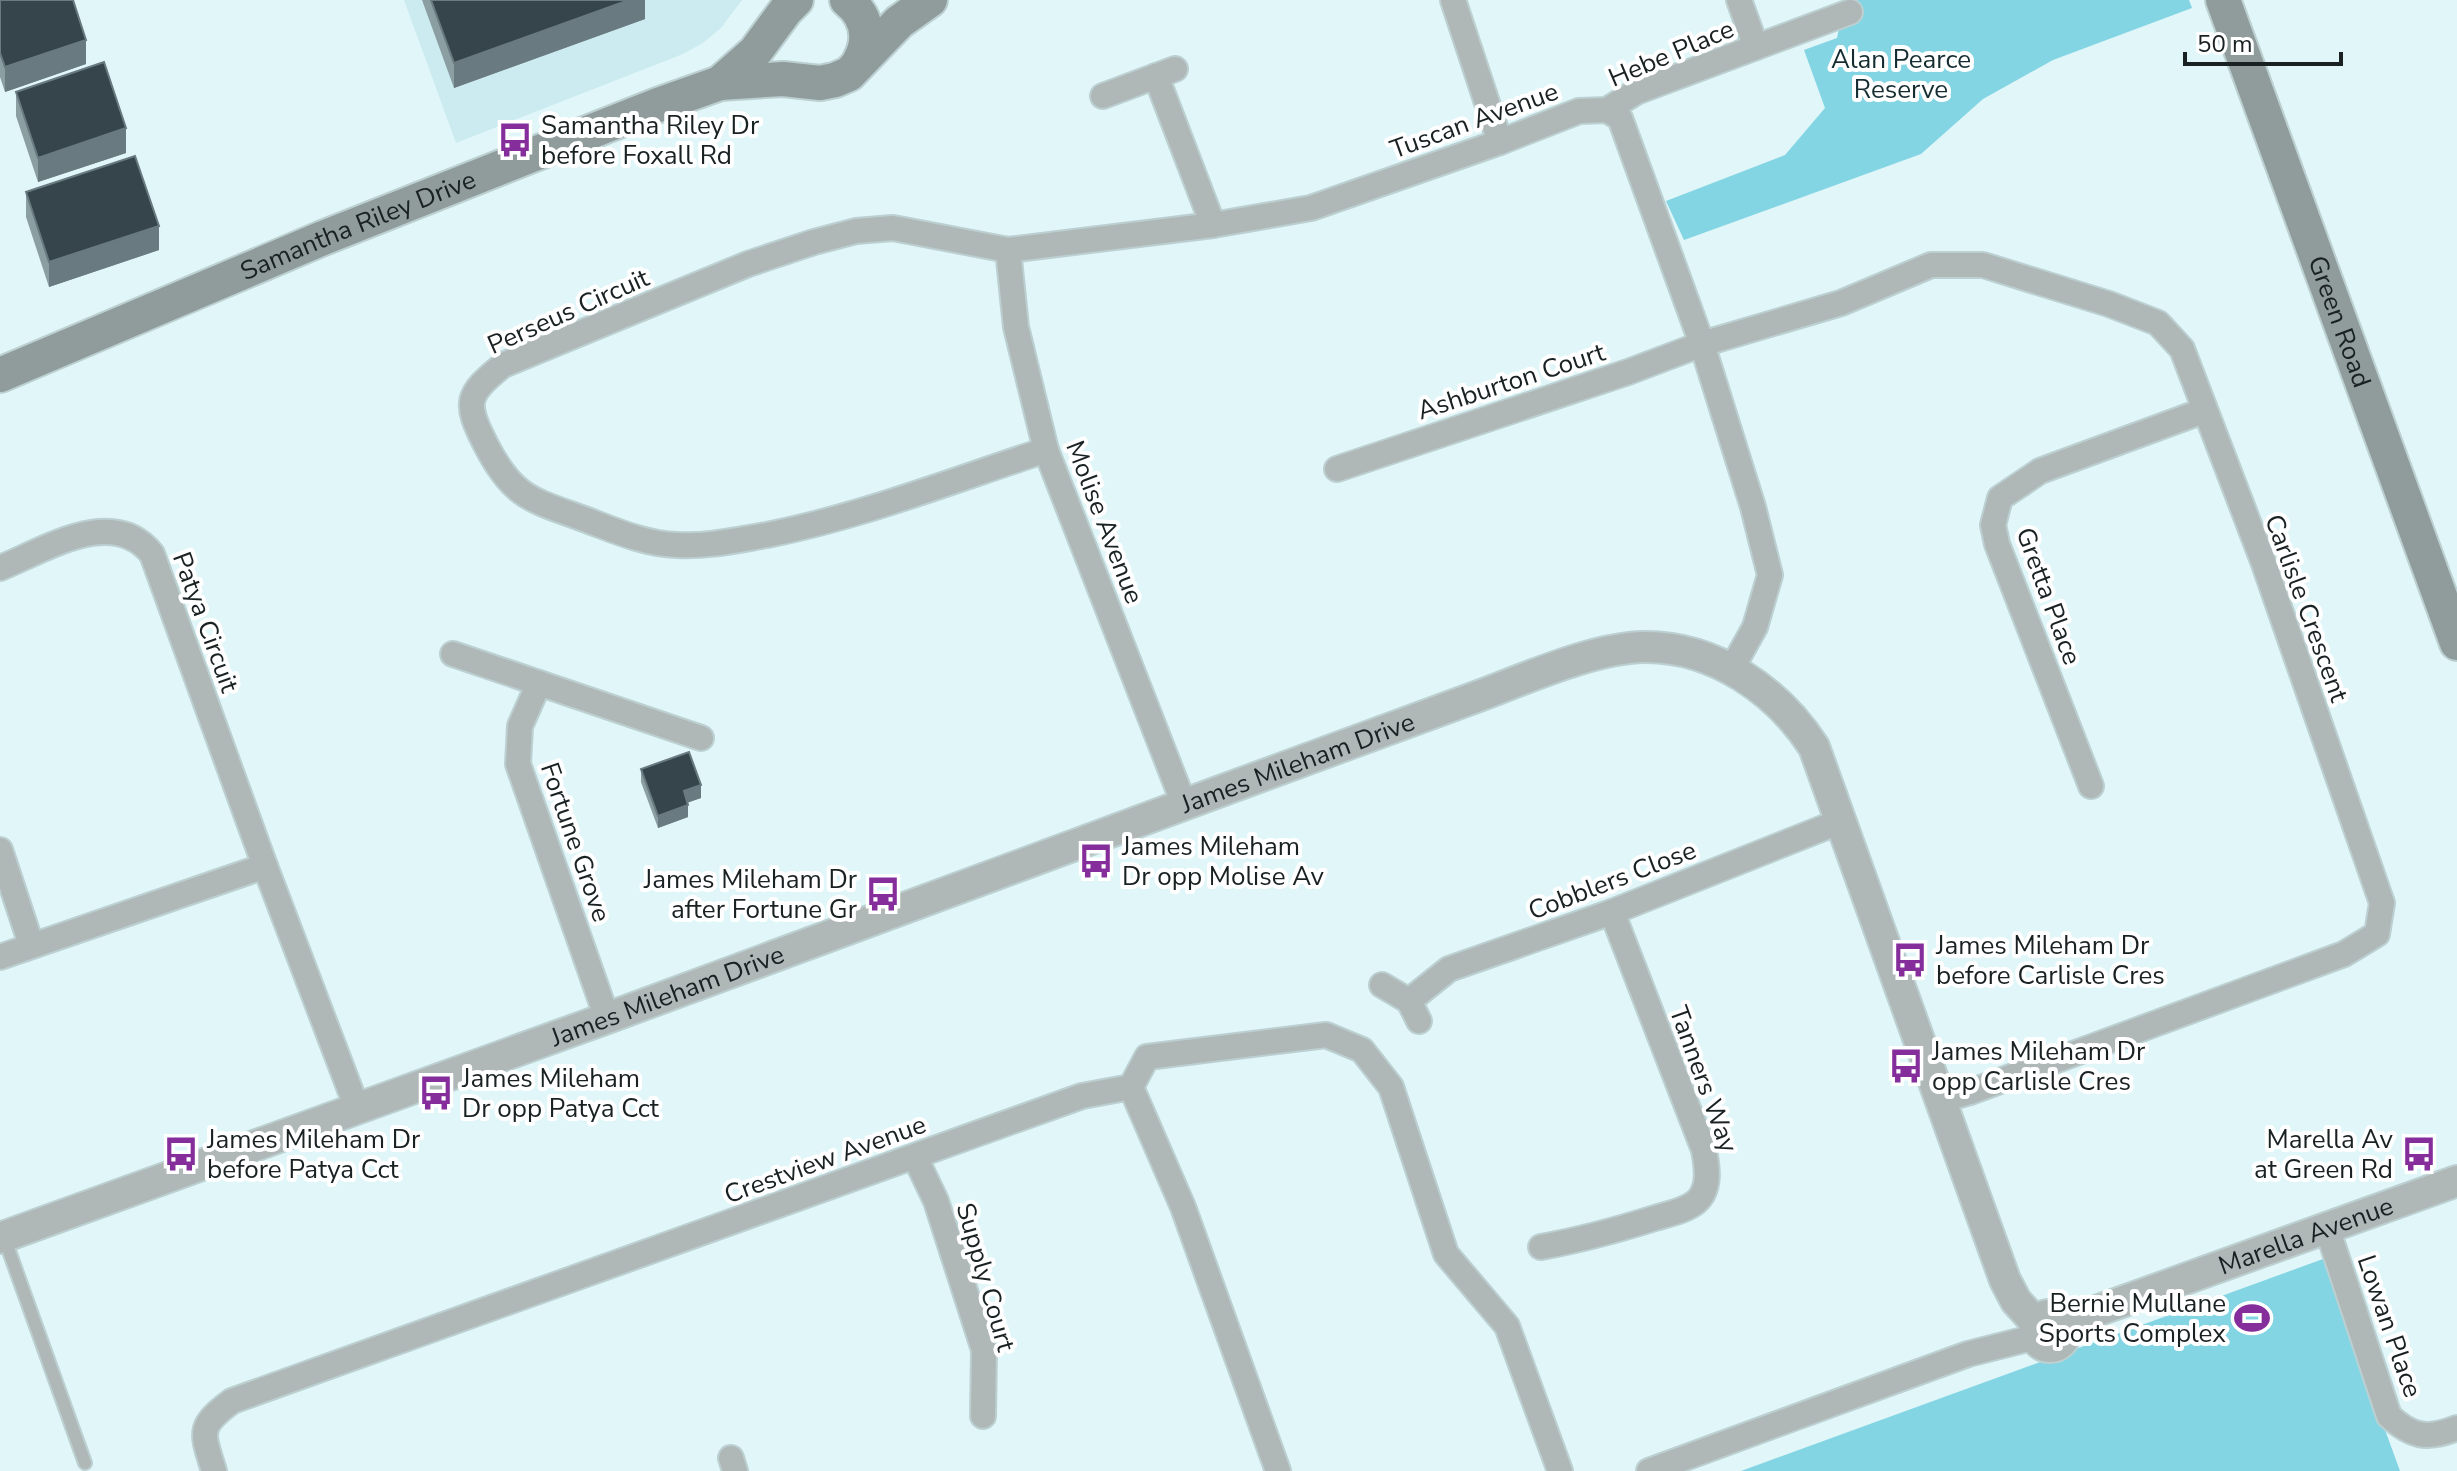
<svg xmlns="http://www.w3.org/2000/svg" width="2457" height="1471" viewBox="0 0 2457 1471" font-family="'Nunito Sans',sans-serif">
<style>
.built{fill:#ccebf0}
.green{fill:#83d5e4}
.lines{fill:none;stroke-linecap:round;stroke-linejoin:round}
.service-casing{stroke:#bcd0d2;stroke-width:16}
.minor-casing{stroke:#bcd0d2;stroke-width:28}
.tertiary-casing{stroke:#bcd0d2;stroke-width:34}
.secondary-casing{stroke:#bcd0d2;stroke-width:38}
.service{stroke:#afb8b7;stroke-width:12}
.minor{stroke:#afb8b7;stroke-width:24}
.tertiary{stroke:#afb8b7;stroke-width:30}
.secondary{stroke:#8f9c9b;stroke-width:34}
.wall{fill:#8b9ea2}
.shaded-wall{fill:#697a80}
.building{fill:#36454c;stroke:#697a80;stroke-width:2}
.labels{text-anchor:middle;stroke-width:8;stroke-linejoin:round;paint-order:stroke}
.street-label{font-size:26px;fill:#1a2123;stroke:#fff}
.park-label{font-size:26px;fill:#152d31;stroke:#fff}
.poi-label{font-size:26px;fill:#1a2123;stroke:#fff;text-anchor:start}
</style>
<rect width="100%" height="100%" fill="#e0f6f9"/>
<polygon class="built" points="404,0 742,0 721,28 703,43 683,54 456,143"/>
<g class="green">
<polygon points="1845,0 2189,0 2192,8 2053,60 1983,99 1921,154 1684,240 1666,201 1785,155 1825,108 1804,50 1837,38"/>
<polygon points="2323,1259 2400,1471 1741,1471"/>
</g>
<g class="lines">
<g class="service-casing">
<polyline id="service" points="4,1237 85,1463"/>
</g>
<g class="minor-casing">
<g id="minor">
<polyline points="1453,0 1500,142"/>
<polyline points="1739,0 1756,47"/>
<polyline points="1156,76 1213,225"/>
<polyline points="1103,96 1175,69"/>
<polyline points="1607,110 1636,92 1850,12"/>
<polyline points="1008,250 1016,327 1046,450 1184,804"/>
<path d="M1046,450c-92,30 -184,66 -279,85 -30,5 -60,12 -90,10 -33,-1 -63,-15 -93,-26 -52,-19 -71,-21 -98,-74 -22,-43 -20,-50 17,-80l245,-101 66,-22 42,-11 37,-3 115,22 205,-25 98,-17 189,-66 79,-31 28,-1 13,8 82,226 51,163 17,68 -15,52 -24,43"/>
<polyline points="1337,469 1628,372 1702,344 1841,303 1931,265 1983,265 2109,304 2158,323 2182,349 2263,561 2382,903 2377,934 2344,954 1970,1092 1942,1100"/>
<path d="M0,568c45,-18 113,-63 152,-14l113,312 92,242"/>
<polyline points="453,654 701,738"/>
<polyline points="539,683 520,726 518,764 607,1018"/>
<polyline points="2091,786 1997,544 1993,525 2000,498 2040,471 2203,411"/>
<polyline points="0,850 31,944"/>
<polyline points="0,957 265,866"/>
<polyline points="1382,985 1409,1001 1419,1021"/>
<polyline points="1409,1001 1449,969 1612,912 1841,821"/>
<polyline points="1131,1087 1147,1057 1326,1035 1362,1050 1391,1087 1446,1254 1507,1326 1560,1471"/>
<polyline points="915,1157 936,1201 984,1350 983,1416"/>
<path d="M2327,1228l62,188c23,21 38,24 68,12"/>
<path d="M1541,1247c39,-7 76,-17 114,-29 13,-4 30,-7 41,-16 15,-13 11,-36 8,-52l-92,-238"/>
<polyline points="731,1458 735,1471"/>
<path d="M214,1471c-12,-39 -17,-44 18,-70l850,-305 49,-9 52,120 95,264"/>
<polyline points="1649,1471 1968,1354 2035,1337"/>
</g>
</g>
<g class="tertiary-casing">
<g id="tertiary">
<path id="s1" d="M0,1238c203,-74 407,-146 610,-221 202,-75 404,-151 608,-225 86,-31 172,-63 258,-95 49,-18 116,-49 168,-50 70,-1 134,44 170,100l191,533 11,21 20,22"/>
<circle cx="2050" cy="1331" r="16"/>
<path id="s2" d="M2063,1323l394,-142"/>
</g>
</g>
<g class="secondary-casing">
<g id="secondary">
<path d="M847,0c20,16 25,39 12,62"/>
<path id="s3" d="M2223,0l234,643"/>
<polyline points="720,83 755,52 786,10 796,0"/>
<path id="s4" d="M0,375l323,-137 335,-133 62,-22 63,-4 37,4 15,-3 14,-6 50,-52 31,-22"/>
</g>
</g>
<use href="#service" class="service"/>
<use href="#minor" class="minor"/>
<use href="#tertiary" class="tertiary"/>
<use href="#secondary" class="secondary"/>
</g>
<g class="wall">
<polygon points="0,0 86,64 5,92 0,77"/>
<polygon points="422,0 645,0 645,19 454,88"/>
<polygon points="16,92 126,153 38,182 16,116"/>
<polygon points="26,192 159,250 49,287 26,217"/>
<polygon points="641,769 701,798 688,802 688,817 658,828 641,782"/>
</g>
<g class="shaded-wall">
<polygon points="629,0 645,0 645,19 454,88 454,63"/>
<polygon points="86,40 86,64 5,92 5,67"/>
<polygon points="126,128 126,153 38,182 38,158"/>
<polygon points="159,226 159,250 49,287 49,262"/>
<polygon points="701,785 701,798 684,804 684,791"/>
<polygon points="688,805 688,817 658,828 658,816"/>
</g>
<g class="building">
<polygon points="0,0 73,0 86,40 5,67 0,53"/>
<polygon points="431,0 629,0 454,63"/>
<polygon points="104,62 126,128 38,158 16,92"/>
<polygon points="135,156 159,226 49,262 26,192"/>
<polygon points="689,752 701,785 684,791 688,805 658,816 641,769"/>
</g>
<defs>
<g id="bus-bare" transform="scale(2.76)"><path d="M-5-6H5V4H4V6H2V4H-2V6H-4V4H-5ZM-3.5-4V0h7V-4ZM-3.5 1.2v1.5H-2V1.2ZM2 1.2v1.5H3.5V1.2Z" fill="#842d9b" stroke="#fff" stroke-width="2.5" paint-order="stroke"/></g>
<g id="stadium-bare" transform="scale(2.76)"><path d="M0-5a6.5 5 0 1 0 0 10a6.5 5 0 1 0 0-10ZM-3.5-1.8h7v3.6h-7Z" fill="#842d9b" stroke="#fff" stroke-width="2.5" paint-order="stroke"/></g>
</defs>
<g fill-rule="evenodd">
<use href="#bus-bare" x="515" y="140"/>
<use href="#bus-bare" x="1096" y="861"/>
<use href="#bus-bare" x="883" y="894"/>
<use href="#bus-bare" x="1910" y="960"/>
<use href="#bus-bare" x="1906" y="1066"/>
<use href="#bus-bare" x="436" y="1093"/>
<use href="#bus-bare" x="181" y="1154"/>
<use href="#bus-bare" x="2419" y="1154"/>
<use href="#stadium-bare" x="2252" y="1318"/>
</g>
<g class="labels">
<g class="street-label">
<text transform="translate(1671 53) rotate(-23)" y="9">Hebe Place</text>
<text transform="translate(1474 120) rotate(-20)" y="9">Tuscan Avenue</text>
<text dy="9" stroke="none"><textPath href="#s4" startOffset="388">Samantha Riley Drive</textPath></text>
<text transform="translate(568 311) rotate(-24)" y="9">Perseus Circuit</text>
<text dy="9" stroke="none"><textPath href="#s3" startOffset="342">Green Road</textPath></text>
<text transform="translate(1511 381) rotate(-18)" y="9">Ashburton Court</text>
<text transform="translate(1105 522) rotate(69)" y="9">Molise Avenue</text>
<text transform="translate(2049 596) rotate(70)" y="9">Gretta Place</text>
<text transform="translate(2307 608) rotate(70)" y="9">Carlisle Crescent</text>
<text transform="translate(206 622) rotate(70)" y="9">Patya Circuit</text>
<text dy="9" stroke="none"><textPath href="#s1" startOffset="1382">James Mileham Drive</textPath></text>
<text transform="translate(576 842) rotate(71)" y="9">Fortune Grove</text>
<text transform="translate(1612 880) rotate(-21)" y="9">Cobblers Close</text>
<text dy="9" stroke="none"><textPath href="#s1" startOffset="710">James Mileham Drive</textPath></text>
<text transform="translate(1704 1079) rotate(70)" y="9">Tanners Way</text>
<text transform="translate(825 1159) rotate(-20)" y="9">Crestview Avenue</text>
<text dy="9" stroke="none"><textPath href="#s2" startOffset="258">Marella Avenue</textPath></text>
<text transform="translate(986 1277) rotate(74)" y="9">Supply Court</text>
<text transform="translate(2390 1326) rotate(71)" y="9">Lowan Place</text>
</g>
<g class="park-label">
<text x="1901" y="68">Alan Pearce<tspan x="1901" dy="30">Reserve</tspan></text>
</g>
<g class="poi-label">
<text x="541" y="134">Samantha Riley Dr<tspan x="541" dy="30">before Foxall Rd</tspan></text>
<text x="1122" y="855">James Mileham<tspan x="1122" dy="30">Dr opp Molise Av</tspan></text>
<text x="857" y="888" text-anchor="end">James Mileham Dr<tspan x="857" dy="30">after Fortune Gr</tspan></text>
<text x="1936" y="954">James Mileham Dr<tspan x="1936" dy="30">before Carlisle Cres</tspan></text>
<text x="1932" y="1060">James Mileham Dr<tspan x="1932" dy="30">opp Carlisle Cres</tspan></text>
<text x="462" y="1087">James Mileham<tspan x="462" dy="30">Dr opp Patya Cct</tspan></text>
<text x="207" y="1148">James Mileham Dr<tspan x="207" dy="30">before Patya Cct</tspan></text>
<text x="2393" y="1148" text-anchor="end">Marella Av<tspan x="2393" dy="30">at Green Rd</tspan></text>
<text x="2226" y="1312" text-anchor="end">Bernie Mullane<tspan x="2226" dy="30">Sports Complex</tspan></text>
</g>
</g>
<path d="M2185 52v12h156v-12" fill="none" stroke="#1a2123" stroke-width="4"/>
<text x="2197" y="52" font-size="24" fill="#1a2123" stroke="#ffffff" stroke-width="6" paint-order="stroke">50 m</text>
</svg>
